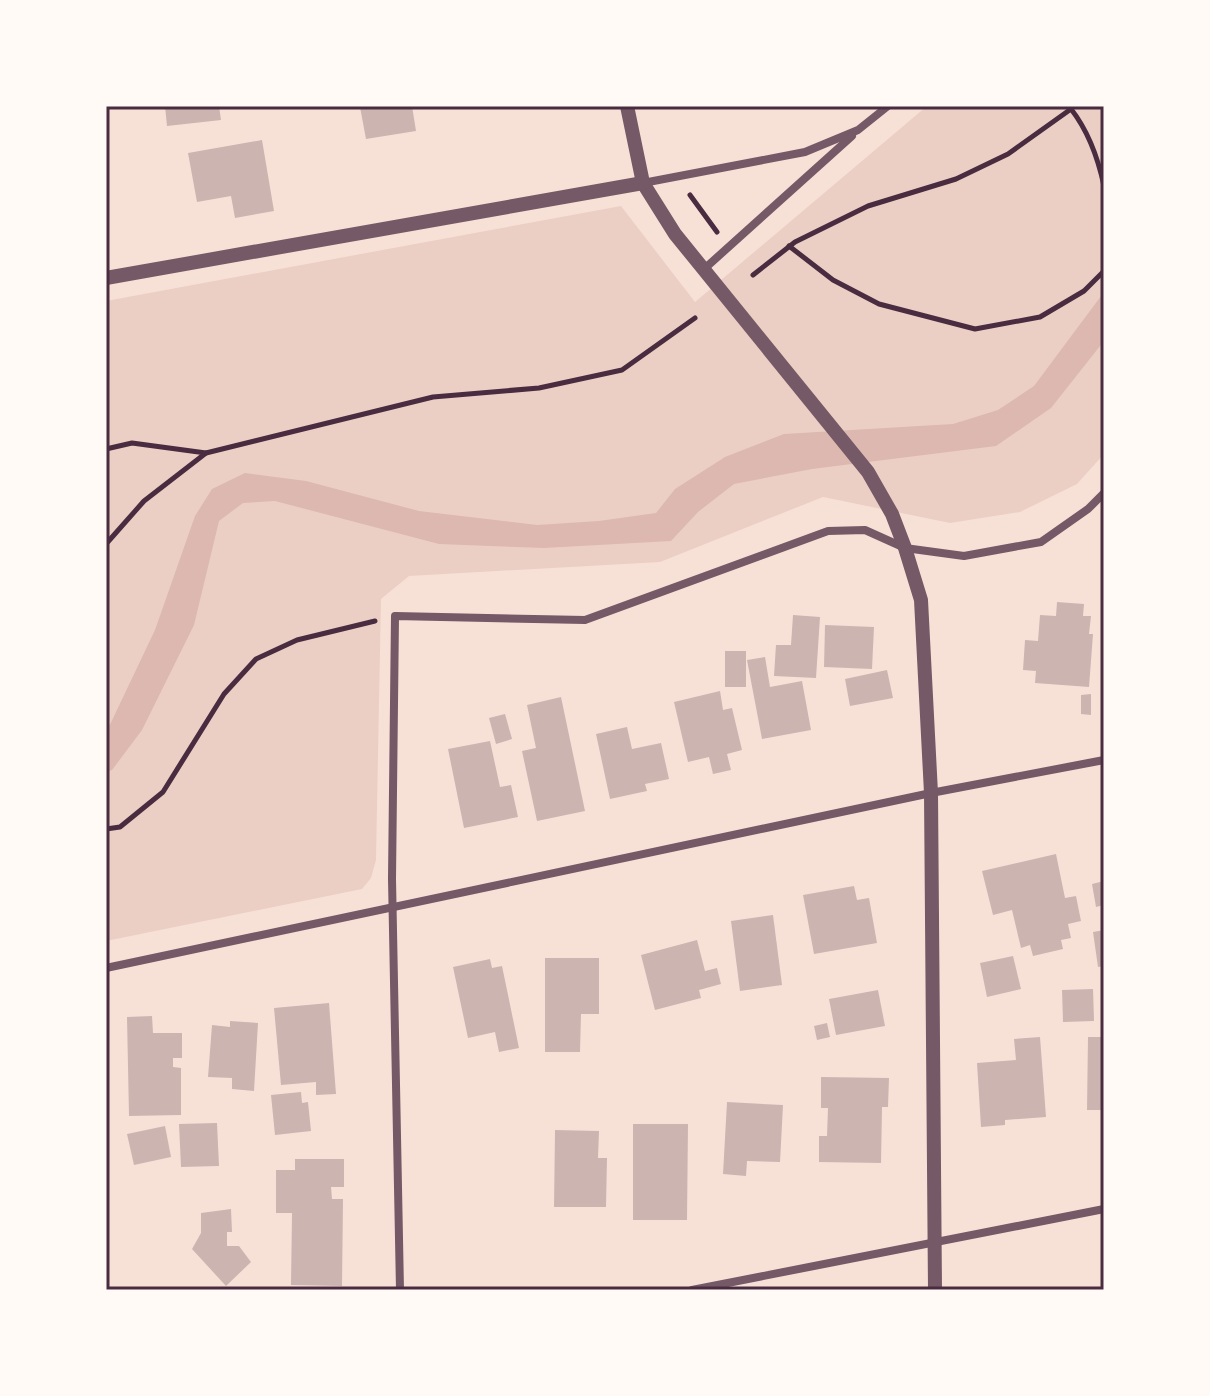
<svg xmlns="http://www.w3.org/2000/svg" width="1210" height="1396" viewBox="0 0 1210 1396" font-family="Raleway,sans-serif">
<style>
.green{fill:#ebcfc5}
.water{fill:#dcb8b0}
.building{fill:#ccb4b1}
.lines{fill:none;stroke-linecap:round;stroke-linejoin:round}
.path{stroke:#4a2c40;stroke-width:5}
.minor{stroke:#755966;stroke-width:8}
.tertiary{stroke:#755966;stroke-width:14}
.neatline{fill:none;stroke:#4a2c40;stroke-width:3}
</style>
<rect width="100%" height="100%" fill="#f7e1d7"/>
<polygon class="green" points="927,106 1104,106 1104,454 1077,484 1020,512 950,523 823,497 660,562 409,576 381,599 376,860 371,878 362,889 106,941 106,301 621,206 695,302"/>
<polygon class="water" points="1104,292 1104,341 1051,408 996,446 812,469 734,484 698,512 671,541 544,548 439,544 275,501 243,503 219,521 194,625 142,730 112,770 106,772 106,733 155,630 195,516 212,489 245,473 306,481 419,511 537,525 599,521 656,513 675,489 725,457 784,434 953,424 998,410 1034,386"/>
<g class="building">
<polygon points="165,106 219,106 221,120 167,126"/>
<polygon points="412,106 416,131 366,139 360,107"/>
<polygon points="262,140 274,211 235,218 231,196 197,202 188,153"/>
<polygon points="1057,602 1084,604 1083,616 1091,616 1089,634 1093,634 1089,687 1035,683 1036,671 1023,670 1025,640 1038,641 1040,615 1056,616"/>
<polygon points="793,615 820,617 816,678 774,676 776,645 791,645"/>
<polygon points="825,625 874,627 872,669 824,667"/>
<rect x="725" y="651" width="21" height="36"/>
<polygon points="765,657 770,687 802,681 811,730 762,739 747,660"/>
<polygon points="887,670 893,698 850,706 845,679"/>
<polygon points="720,691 723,710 732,708 742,750 727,754 731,770 713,774 709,757 688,762 674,702"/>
<polygon points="1091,694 1091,715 1081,714 1081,695"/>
<polygon points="561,697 585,811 537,821 522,751 536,748 527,705"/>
<polygon points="505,714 512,739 496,744 489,718"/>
<polygon points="627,727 632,749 661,743 669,779 645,784 647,791 610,799 596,734"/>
<polygon points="490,741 500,787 511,785 518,817 464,828 448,749"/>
<polygon points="1056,854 1065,898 1076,896 1081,921 1068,924 1071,938 1061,940 1063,949 1033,956 1030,945 1021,948 1012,910 993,915 982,871"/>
<polygon points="1104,881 1104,905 1096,907 1092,884"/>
<polygon points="854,886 857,900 869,898 877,943 814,954 803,895"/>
<polygon points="773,915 782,985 740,991 731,921"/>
<polygon points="1104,930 1104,966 1098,967 1093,932"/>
<polygon points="697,940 705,971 717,968 721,984 699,990 701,998 655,1010 641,955"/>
<polygon points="1013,956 1021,989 987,997 980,963"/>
<polygon points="545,958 599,958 599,1014 581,1014 580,1052 545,1052"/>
<polygon points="490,959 492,968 502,966 519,1048 499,1052 495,1032 468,1038 453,967"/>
<polygon points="1093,989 1094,1021 1063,1022 1062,990"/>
<polygon points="878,990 885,1026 836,1035 829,999"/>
<polygon points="329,1003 336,1094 316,1095 316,1082 281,1085 274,1008"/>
<polygon points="152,1016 153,1033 182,1033 182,1058 173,1058 173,1067 181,1068 181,1115 129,1116 127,1017"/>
<polygon points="230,1021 258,1023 254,1091 232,1089 232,1078 208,1077 212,1025 230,1027"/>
<polygon points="827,1023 830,1037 817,1040 814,1026"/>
<polygon points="1040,1037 1046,1117 1005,1120 1005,1125 981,1127 977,1063 1016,1060 1014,1039"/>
<polygon points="1088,1037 1104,1037 1104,1110 1087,1110"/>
<polygon points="821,1077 889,1078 888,1107 882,1107 881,1163 819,1162 819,1136 827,1136 828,1108 821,1108"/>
<polygon points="301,1092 302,1103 308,1102 311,1131 275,1135 271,1095"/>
<polygon points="727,1102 783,1105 780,1162 747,1161 746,1176 723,1174"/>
<polygon points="217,1123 219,1166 181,1167 179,1124"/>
<polygon points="633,1124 688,1124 687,1220 633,1220"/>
<polygon points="165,1126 171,1157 134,1165 127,1134"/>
<polygon points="555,1130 599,1131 598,1158 607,1158 606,1207 554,1207"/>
<polygon points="295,1159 344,1159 344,1187 331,1187 332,1199 343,1199 342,1286 291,1285 292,1213 276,1213 276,1170 295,1170"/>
<polygon points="231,1209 232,1232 227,1232 227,1246 239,1246 251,1262 226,1286 192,1249 201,1233 201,1213"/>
</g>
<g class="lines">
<g class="path">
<polyline points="690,195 717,232"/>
<polyline points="789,246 833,280 879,304 975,329 1040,317 1084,291 1104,271"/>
<path d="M753,275l42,-33 73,-36 88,-27 52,-25 63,-45c18,23 27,49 33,77"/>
<polyline points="106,449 132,443 206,453"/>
<polyline points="106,544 144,501 206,453 433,397 539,388 622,370 695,318"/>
<polyline points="106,829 120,827 163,792 224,694 256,659 297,640 375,621"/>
</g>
<g class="minor">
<polyline points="643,183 805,152 858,130 888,106"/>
<polyline points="703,270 852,136"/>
<polyline points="106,968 931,793 1104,760"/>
<polyline points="400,1290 392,879 395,616 585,620 828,531 865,530 905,548 964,556 1041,542 1088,509 1104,493"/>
<polyline points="692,1290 1104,1209"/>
</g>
<g class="tertiary">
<polyline points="627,106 643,183 675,234 868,472 892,514 905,548 921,600 931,793 935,1290"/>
<polyline points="106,278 643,183"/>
</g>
</g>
<rect width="1210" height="1396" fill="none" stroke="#fffaf5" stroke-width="216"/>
<rect x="108" y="108" width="994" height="1180" class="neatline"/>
</svg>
